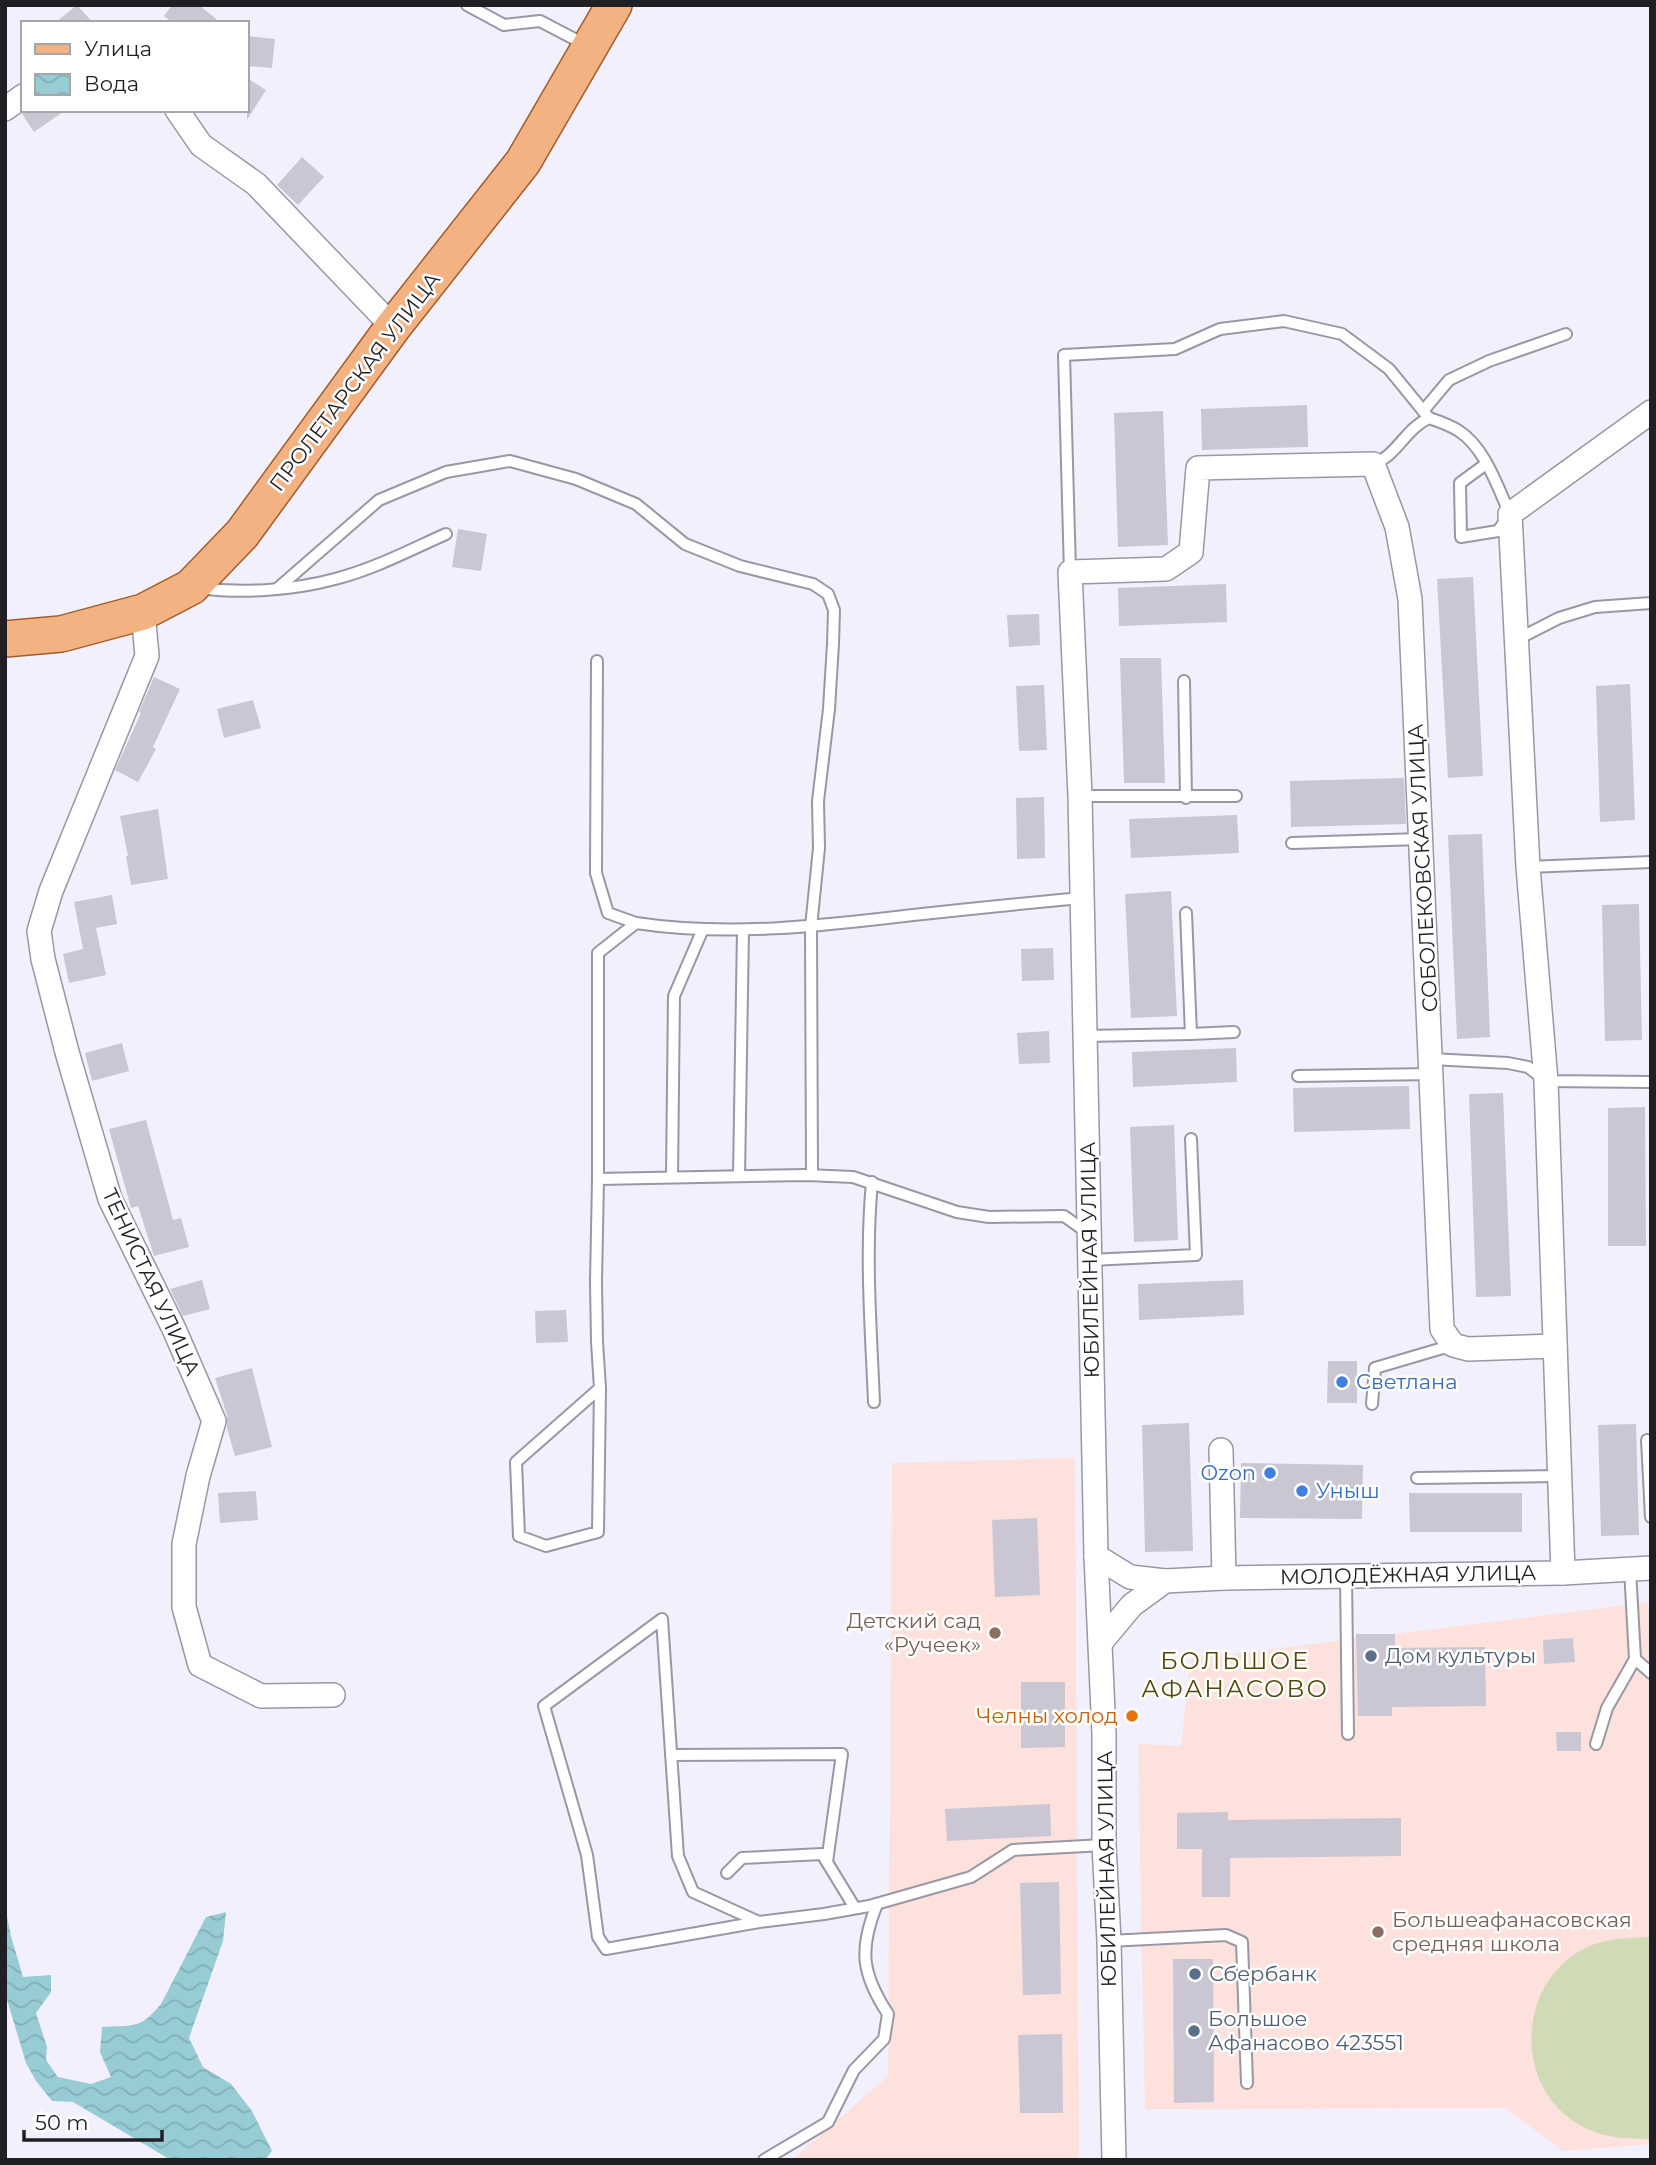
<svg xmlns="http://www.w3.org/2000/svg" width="1656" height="2165" viewBox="0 0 1656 2165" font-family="Montserrat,sans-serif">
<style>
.commercial{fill:#fce1dc}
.pitch{fill:#d1dab7}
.water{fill:url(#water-waves)}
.building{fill:#cac6d4}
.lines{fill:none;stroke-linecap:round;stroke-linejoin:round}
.service-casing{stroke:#9a97a5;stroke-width:14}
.minor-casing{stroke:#9a97a5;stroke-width:26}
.primary-casing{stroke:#a35d2b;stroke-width:38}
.service{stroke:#fff;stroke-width:10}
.minor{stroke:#fff;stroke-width:23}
.primary{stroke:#f2b282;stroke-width:35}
.shop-dot{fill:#3f7fe0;stroke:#fff;stroke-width:2.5}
.education-dot{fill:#8d6e63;stroke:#fff;stroke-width:2.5}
.service-dot{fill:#5c6f8a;stroke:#fff;stroke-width:2.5}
.food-dot{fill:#e8710a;stroke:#fff;stroke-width:2.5}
.labels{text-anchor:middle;stroke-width:5;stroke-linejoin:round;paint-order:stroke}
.street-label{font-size:21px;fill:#201f24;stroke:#fff}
.shop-label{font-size:21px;fill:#366cbe;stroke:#fff;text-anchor:start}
.education-label{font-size:21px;fill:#785e54;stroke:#fff;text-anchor:end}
.service-label{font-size:21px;fill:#4e5e75;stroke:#fff;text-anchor:start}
.food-label{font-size:21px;fill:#c56008;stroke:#fff;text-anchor:end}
.quarter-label{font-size:24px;letter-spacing:2px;fill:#534704;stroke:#fff}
</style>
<defs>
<pattern id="water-waves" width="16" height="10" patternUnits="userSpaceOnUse" patternTransform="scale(1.75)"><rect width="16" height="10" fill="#97ccd4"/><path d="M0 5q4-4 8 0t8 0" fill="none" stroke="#82afb6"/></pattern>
</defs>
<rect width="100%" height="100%" fill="#f3f0fe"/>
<g class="commercial">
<polygon points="1075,1458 1079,2160 792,2160 888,2076 892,1463"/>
<polygon points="1651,1602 1651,2144 1563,2151 1505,2108 1145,2109 1138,1744 1181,1746 1191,1659"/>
</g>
<path class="pitch" d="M1651,1937v202c-26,0 -50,-1 -73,-15 -68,-40 -60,-149 14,-179 19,-7 39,-7 59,-8z"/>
<path class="water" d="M5,1906l6,30 12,41 28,-2v17l-15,21 11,34 -1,13 12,17 33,7 20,-7 -11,-25 2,-25c31,-2 38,3 59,-23l45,-87 20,-5 -3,29 -34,97 14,29 28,17 21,27 20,40 -7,9h-94l-98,-58 -21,-1 -16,-20 -10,-18 -21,-70z"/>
<g class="building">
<polygon points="77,5 93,23 55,23"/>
<polygon points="172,5 199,5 221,23 173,23 164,16"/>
<polygon points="247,36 275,39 272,68 247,66"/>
<polygon points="247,78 266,90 247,120"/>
<polygon points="27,110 66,110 34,132 22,114"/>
<polygon points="302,157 324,177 298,205 277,185"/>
<polygon points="1307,405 1308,447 1202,450 1201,409"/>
<polygon points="1163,411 1168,545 1118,547 1114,413"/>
<polygon points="458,529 487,534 481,571 452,567"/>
<polygon points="1473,577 1483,776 1448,778 1437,579"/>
<polygon points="1226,584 1227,622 1119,626 1118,588"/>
<polygon points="1039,614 1040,645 1009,647 1007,615"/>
<polygon points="1120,658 1161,658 1165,783 1124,783"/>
<polygon points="154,677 180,689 153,747 156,749 138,782 115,770 141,713 139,712"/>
<polygon points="1630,684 1635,820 1600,822 1596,686"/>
<polygon points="1044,685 1047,750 1019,751 1016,686"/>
<polygon points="253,700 261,728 224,738 217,709"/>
<polygon points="1404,778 1406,824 1291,827 1290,781"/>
<polygon points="1044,797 1045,858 1017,859 1016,798"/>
<polygon points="158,809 168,879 131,885 126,856 128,856 120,816"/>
<polygon points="1237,815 1239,853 1131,858 1129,819"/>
<polygon points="1482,834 1490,1037 1457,1039 1448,835"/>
<polygon points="1171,891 1177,1016 1131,1018 1125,894"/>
<polygon points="112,895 117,924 96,928 106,975 69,983 63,954 83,949 74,902"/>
<polygon points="1639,904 1642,1040 1605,1041 1602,905"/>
<polygon points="1053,948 1054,980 1022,981 1021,949"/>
<polygon points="1049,1031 1050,1063 1019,1064 1017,1033"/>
<polygon points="122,1043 129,1071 92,1081 85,1053"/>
<polygon points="1236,1048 1237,1082 1133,1087 1132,1052"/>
<polygon points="1409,1086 1410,1129 1294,1132 1293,1088"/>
<polygon points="1503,1093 1511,1296 1476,1297 1469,1094"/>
<polygon points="1645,1107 1646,1246 1608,1246 1608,1108"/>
<polygon points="146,1120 173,1220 181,1218 189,1247 154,1256 138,1206 131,1208 109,1129"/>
<polygon points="1174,1125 1178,1240 1134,1242 1130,1127"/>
<polygon points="202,1280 210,1309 183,1316 170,1289"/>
<polygon points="1243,1280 1244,1315 1139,1320 1138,1284"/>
<polygon points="566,1310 568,1342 536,1343 535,1311"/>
<polygon points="1328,1361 1357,1361 1357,1403 1327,1403"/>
<polygon points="252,1368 272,1447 235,1456 227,1428 227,1415 215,1378"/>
<polygon points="1189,1423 1193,1551 1145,1552 1142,1425"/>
<polygon points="1636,1424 1639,1535 1601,1536 1598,1425"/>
<polygon points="1241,1463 1363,1465 1362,1519 1240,1518"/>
<polygon points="256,1491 258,1520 220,1523 218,1493"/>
<polygon points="1409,1493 1522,1493 1522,1532 1410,1532"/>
<polygon points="1037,1518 1040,1595 995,1597 992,1520"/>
<polygon points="1356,1634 1395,1634 1395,1648 1485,1647 1486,1706 1392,1707 1392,1716 1358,1716"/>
<polygon points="1573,1638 1575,1662 1544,1664 1543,1640"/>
<polygon points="1021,1682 1065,1682 1065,1747 1021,1748"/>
<polygon points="1556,1732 1581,1732 1581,1751 1557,1751"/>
<polygon points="1050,1804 1051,1836 947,1841 945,1809"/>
<polygon points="1228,1812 1228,1820 1401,1818 1401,1856 1230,1858 1230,1897 1202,1897 1202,1849 1177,1849 1177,1813"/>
<polygon points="1059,1882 1061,1994 1023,1995 1020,1883"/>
<polygon points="1173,1959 1213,1959 1214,2102 1174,2103"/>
<polygon points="1062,2034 1063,2113 1020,2113 1018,2035"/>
</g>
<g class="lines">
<g class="service-casing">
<g id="service">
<polyline points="467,5 504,25 540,21 584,44"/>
<polyline points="1423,411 1449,380 1489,361 1566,334"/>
<path d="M1373,464c24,-8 32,-35 56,-46 9,3 21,7 30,13 26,17 38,55 51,83l-12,17 -37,6 -1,-54 26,-19"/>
<polyline points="1070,572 1064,355 1175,349 1220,329 1284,321 1342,334 1389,369 1429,418"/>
<path d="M200,588c43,6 94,2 135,-9 39,-10 75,-29 111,-45"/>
<polyline points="278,588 379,500 446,472 510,461 576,479 636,504 685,544 740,566 813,584 828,594 834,610 833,644 829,709 818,801 819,848 811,927 812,1175"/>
<polyline points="1518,639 1559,618 1595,607 1651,603"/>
<polyline points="597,661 596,873 608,913 636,923"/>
<polyline points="1184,681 1186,798"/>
<polyline points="1080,796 1236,796"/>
<polyline points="1292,843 1421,839"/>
<polyline points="1528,867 1651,862"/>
<polyline points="1191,1034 1234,1032"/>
<polyline points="1085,1036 1191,1034 1186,913"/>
<polyline points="1431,1059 1508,1063 1528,1067 1546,1081 1651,1082"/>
<polyline points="1298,1076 1432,1074"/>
<polyline points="739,1176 743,930"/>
<polyline points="672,1177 674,996 703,929"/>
<path d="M598,1179v-226l38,-30c92,14 185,3 277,-8 56,-6 113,-12 170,-17"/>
<path d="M872,1182c-7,73 -1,147 2,220"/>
<polyline points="1090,1260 1196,1255 1191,1139"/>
<polyline points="600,1388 516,1462 519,1536 546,1546 598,1532 600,1388 597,1342 596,1282 598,1179 806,1175 853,1177 957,1212 989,1217 1064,1216 1088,1233"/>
<polyline points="1372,1404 1375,1368 1453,1345"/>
<polyline points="1647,1440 1651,1517"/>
<polyline points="1417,1478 1560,1476"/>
<polyline points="1630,1569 1635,1659 1651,1673"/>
<polyline points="1346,1576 1348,1734"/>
<polyline points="1596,1744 1607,1708 1635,1659"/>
<polyline points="671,1755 842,1754 827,1862"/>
<polyline points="727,1873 742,1858 822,1854 855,1908"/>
<polyline points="759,1922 693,1892 678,1856 662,1619 544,1706 587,1855 598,1937 606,1949 759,1922 824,1914 869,1906 971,1877 1013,1850 1104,1845"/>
<polyline points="1109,1941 1226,1935 1242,1942 1247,2083"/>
<path d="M764,2160l64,-38 26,-52 30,-31 4,-25c-27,-41 -29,-65 -11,-110"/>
</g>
</g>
<g class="minor-casing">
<g id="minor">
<polyline points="5,109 23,96"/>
<polyline points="177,110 201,145 256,184 393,327"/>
<polyline points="143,612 147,656 51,891 39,931 43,959 67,1052 110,1199 174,1329 214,1421 198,1476 184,1544 184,1607 200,1665 261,1696 333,1695"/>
<polyline points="1221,1450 1224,1578"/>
<polyline points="1096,1556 1130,1577 1165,1581"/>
<polyline points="1563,1573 1546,1081 1528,867 1510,514 1651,412"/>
<polyline points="1101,1642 1132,1605 1165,1581 1224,1578 1563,1573 1651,1568"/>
<polyline points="1114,2160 1109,1941 1104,1845 1104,1734 1096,1556 1080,796 1070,572 1166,569 1191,552 1198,468 1373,464 1397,527 1410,599 1442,1329 1453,1345 1468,1349 1555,1346"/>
</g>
</g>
<g class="primary-casing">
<polyline id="primary" points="5,639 61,634 143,612 191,587 242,534 393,327 523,162 614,5"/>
</g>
<use href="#service" class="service"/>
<use href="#minor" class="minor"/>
<use href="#primary" class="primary"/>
</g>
<g class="shop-dot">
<circle cx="1342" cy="1382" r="7"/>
<circle cx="1270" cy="1473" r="7"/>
<circle cx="1302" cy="1491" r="7"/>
</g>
<g class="education-dot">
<circle cx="995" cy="1633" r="7"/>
<circle cx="1378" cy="1932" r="7"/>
</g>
<g class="service-dot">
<circle cx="1371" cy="1656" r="7"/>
<circle cx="1195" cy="1974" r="7"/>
<circle cx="1194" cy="2031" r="7"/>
</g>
<circle class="food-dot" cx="1132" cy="1716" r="7"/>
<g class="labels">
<g class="street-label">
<text transform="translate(355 382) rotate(-53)" y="7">ПРОЛЕТАРСКАЯ УЛИЦА</text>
<text transform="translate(1423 868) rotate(-93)" y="7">СОБОЛЕКОВСКАЯ УЛИЦА</text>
<text transform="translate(1090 1260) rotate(-91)" y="7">ЮБИЛЕЙНАЯ УЛИЦА</text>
<text transform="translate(151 1282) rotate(65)" y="7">ТЕНИСТАЯ УЛИЦА</text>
<text transform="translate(1408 1575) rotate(-1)" y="7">МОЛОДЁЖНАЯ УЛИЦА</text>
<text transform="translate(1107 1869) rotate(-91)" y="7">ЮБИЛЕЙНАЯ УЛИЦА</text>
</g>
<g class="shop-label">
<text x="1356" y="1389">Светлана</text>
<text x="1256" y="1480" text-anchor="end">Ozon</text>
<text x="1316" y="1498">Уныш</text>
</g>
<g class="education-label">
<text x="981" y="1628">Детский сад<tspan x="981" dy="24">«Ручеек»</tspan></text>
<text x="1392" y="1927" text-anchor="start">Большеафанасовская<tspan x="1392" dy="24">средняя школа</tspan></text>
</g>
<g class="service-label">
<text x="1385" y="1663">Дом культуры</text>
<text x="1209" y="1981">Сбербанк</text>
<text x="1208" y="2026">Большое<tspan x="1208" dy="24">Афанасово 423551</tspan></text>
</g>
<g class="food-label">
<text x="1118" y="1723">Челны холод</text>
</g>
<g class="quarter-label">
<text x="1235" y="1669">БОЛЬШОЕ<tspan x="1235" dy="28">АФАНАСОВО</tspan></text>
</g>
</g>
<rect width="1656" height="2165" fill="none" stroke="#201f24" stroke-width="14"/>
<rect x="21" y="21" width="228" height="91" fill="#ffffff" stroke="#a6a5a7" stroke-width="2"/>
<rect x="35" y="44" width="35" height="10" fill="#f2b282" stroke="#a6a5a7" stroke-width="2"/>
<text x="84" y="56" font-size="21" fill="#201f24">Улица</text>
<rect x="35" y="74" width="35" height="21" fill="url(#water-waves)" stroke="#a6a5a7" stroke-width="2"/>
<text x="84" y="91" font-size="21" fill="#201f24">Вода</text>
<path d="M24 2130v10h138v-10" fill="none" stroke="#201f24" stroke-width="3.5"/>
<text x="35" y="2130" font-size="21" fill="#201f24" stroke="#ffffff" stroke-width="5" paint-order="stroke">50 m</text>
</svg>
